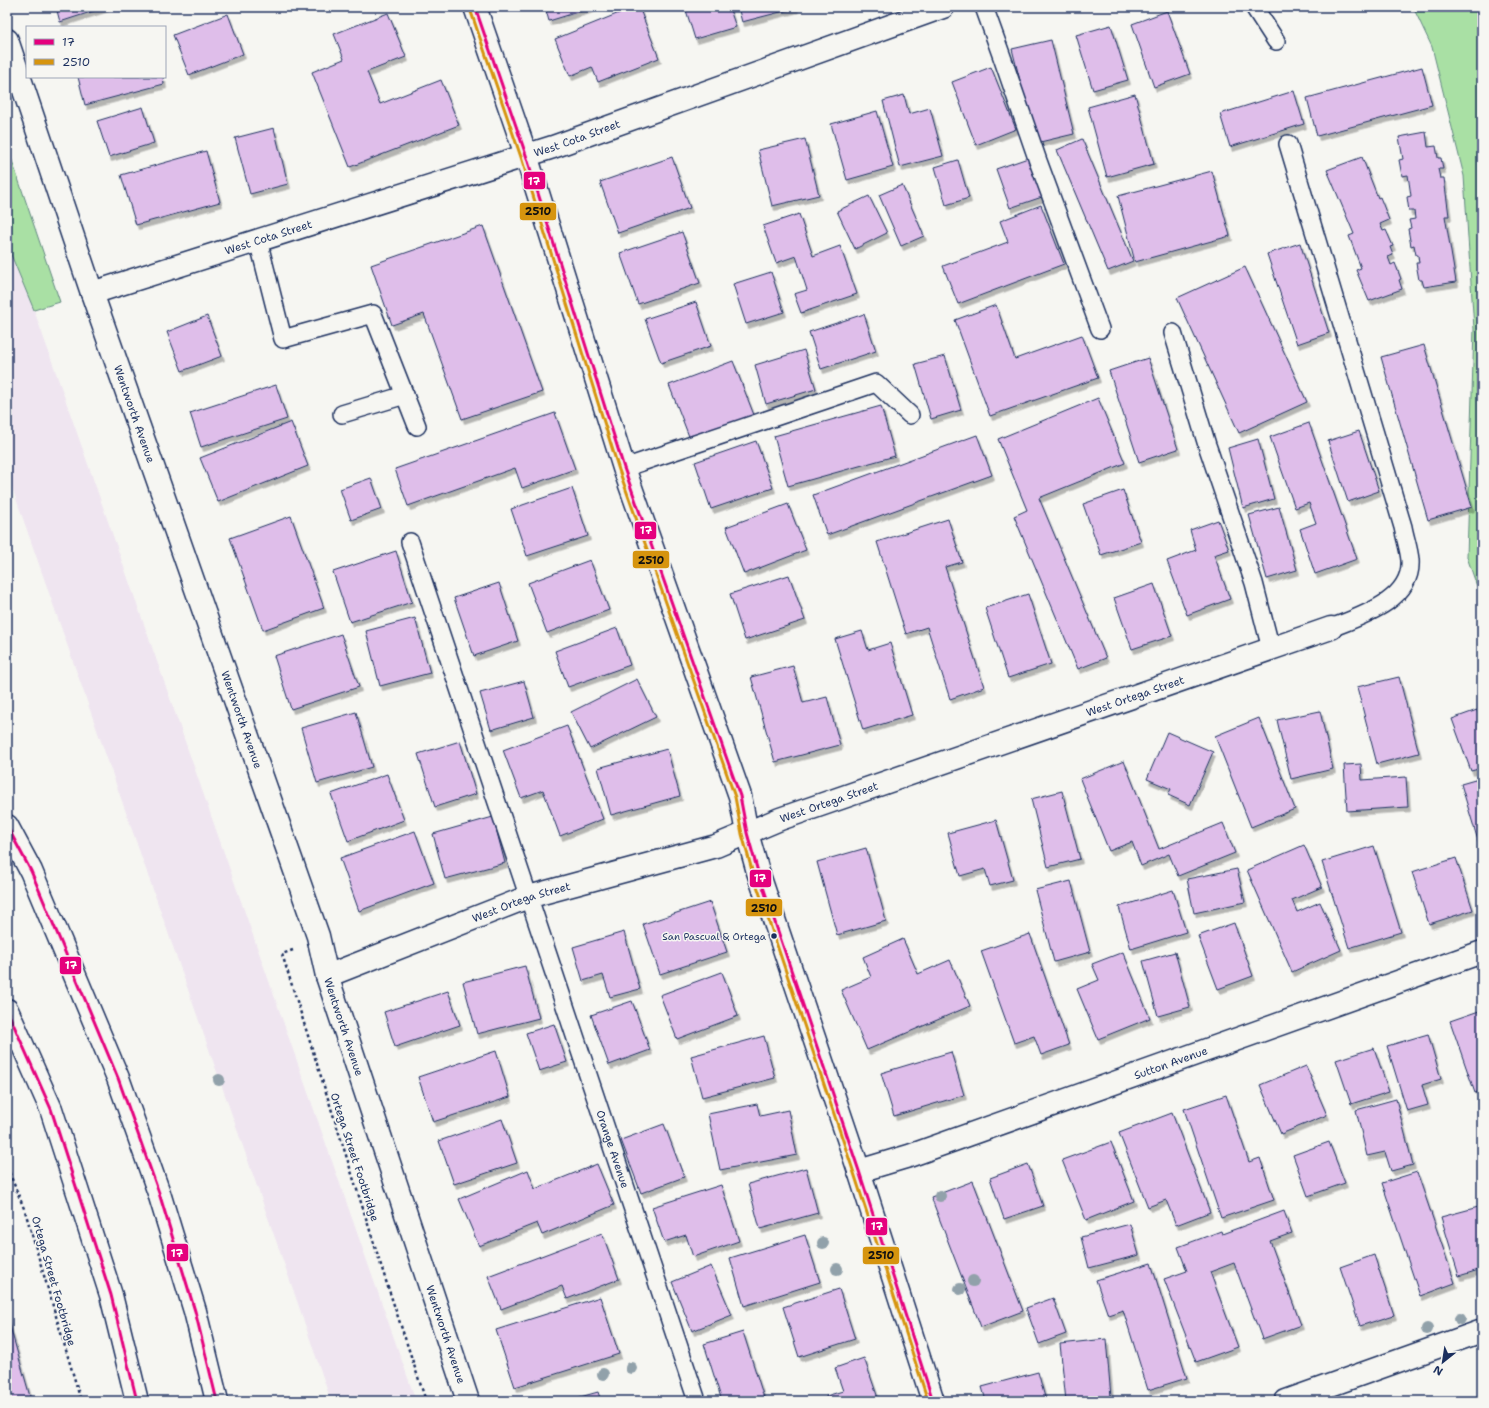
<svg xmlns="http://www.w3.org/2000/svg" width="1489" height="1408" viewBox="0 0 1489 1408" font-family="'Shantell Sans',sans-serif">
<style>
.built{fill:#efe5f0}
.green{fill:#a9e0a4;stroke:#628881}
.building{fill:#dfbeea;stroke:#1b2f5e;filter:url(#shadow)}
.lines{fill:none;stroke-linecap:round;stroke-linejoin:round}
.lane-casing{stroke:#1b2f5e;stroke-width:20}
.street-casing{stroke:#1b2f5e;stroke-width:25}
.highway-casing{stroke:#1b2f5e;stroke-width:25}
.path{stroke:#1b2f5e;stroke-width:2.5;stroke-dasharray:3 3;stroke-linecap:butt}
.lane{stroke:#f6f6f2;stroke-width:17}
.street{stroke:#f6f6f2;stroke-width:22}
.highway{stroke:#f6f6f2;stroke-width:22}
.bus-1-casing{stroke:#f6f6f2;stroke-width:6}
.bus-2-casing{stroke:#f6f6f2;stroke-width:6}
.bus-1{stroke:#e5007d;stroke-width:3}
.bus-2{stroke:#d6940e;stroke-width:3}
.tree{fill:#91a1aa}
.bus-dot{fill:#1b2f5e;stroke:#f6f6f2;stroke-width:1.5}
.labels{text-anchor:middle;stroke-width:3;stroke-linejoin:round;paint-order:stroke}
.bus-label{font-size:10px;fill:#1b2f5e;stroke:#f6f6f2;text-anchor:end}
.street-label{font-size:11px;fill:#1b2f5e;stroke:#f6f6f2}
.line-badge{stroke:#f6f6f2;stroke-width:1.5}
.badge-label{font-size:11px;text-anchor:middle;font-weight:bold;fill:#fff}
.pale-badge-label{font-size:11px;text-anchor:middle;font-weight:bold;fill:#111}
</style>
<defs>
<filter id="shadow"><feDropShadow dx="2.5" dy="4.5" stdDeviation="0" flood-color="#0004"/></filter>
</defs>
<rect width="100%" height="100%" fill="#f6f6f2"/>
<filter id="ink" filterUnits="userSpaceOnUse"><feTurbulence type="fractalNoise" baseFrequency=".025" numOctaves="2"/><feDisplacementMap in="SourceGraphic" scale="8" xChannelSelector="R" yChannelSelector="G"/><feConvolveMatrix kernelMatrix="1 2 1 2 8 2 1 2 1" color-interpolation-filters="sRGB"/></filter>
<g filter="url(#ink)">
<polygon class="built" points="7,245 34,310 416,1401 331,1401 294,1292 7,473"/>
<g class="green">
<polygon points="1413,7 1482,7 1482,601 1467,557 1474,329 1464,176 1432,47"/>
<polygon points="7,146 60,302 34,310 7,245"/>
</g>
<g class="building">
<polygon points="56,7 106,7 60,22"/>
<polygon points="545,7 594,7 549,21"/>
<polygon points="634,7 639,7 659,58 598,82 592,67 570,76 555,39"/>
<polygon points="685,7 729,7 736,27 695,39"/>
<polygon points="738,7 796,7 796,8 742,22"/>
<polygon points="1167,11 1190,74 1154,87 1132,24"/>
<polygon points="388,13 406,57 367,72 380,104 441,80 459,125 350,167 312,72 344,59 334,34"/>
<polygon points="228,14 243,54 189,75 173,35"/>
<polygon points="1111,25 1128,80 1093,90 1076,35"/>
<polygon points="1051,40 1074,134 1036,143 1012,49"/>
<polygon points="991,67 1016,129 976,145 952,82"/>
<polygon points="1422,67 1432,105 1317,136 1307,98"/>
<polygon points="78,77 163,77 164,84 85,105"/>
<polygon points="1294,91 1304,124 1230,147 1220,114"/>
<polygon points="1135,94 1154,164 1107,177 1088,107"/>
<polygon points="904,95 909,114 930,108 943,156 900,167 883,101"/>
<polygon points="143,107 154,143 109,157 97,121"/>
<polygon points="877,111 893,167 847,180 831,124"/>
<polygon points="274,128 288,184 250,194 235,138"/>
<polygon points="1426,132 1428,147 1436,146 1438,158 1441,158 1443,169 1438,169 1440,178 1444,178 1449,216 1445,216 1456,282 1424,287 1422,280 1419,280 1416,263 1419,263 1418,255 1416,255 1414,245 1411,246 1408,229 1411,228 1409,220 1415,219 1414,211 1409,211 1407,197 1411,196 1408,175 1402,176 1399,160 1403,159 1399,137"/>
<polygon points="805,139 819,195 772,206 758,150"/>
<polygon points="1082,139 1133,261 1108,271 1057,150"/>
<polygon points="206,151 220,202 136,225 121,175"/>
<polygon points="672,157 690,208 618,233 600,182"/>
<polygon points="1362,157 1378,198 1380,197 1389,220 1380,224 1383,231 1386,230 1393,246 1390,247 1393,255 1388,257 1391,265 1395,263 1401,279 1399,280 1402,289 1369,301 1356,270 1361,268 1349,236 1354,234 1327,170"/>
<polygon points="1028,158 1042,197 1010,208 996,169"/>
<polygon points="958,160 969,198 946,205 935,167"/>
<polygon points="1212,171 1230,236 1135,262 1118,196"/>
<polygon points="902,185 924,236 901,246 879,195"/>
<polygon points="869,196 887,233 855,249 837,211"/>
<polygon points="1041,205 1064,264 958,304 943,266 1008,242 1000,221"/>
<polygon points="799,214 813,256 840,246 857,294 801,313 794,294 807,290 796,256 776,263 763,226"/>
<polygon points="483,226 542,392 462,419 424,314 392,325 371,265"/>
<polygon points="682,232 700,283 638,304 620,253"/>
<polygon points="1300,243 1329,333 1297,344 1267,254"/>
<polygon points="1245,267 1307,402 1239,433 1177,298"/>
<polygon points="771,272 784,312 746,324 733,284"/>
<polygon points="696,302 711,346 661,363 645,319"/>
<polygon points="996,305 1015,359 1082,335 1098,378 990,416 955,320"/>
<polygon points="864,314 876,351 821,369 809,332"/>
<polygon points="207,316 222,356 182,371 167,332"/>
<polygon points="1424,345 1472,507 1428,520 1381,357"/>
<polygon points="804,350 816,389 766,404 755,365"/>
<polygon points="945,356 961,410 931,419 915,364"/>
<polygon points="1148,358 1178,449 1139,462 1109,371"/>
<polygon points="733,361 754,415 690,439 669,385"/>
<polygon points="276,385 287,419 201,447 190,413"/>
<polygon points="1098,398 1125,463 1039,498 1106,658 1078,669 1014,516 1027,510 998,439"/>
<polygon points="881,406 895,456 788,486 774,436"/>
<polygon points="555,413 575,469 522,488 515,468 408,506 395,469"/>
<polygon points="291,422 308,466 218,502 200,458"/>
<polygon points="1309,423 1357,559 1315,574 1300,529 1316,523 1309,503 1295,508 1270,437"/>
<polygon points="1359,431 1379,491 1348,502 1328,441"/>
<polygon points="977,435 992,475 827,535 813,495"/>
<polygon points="1258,439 1274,499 1243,508 1228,448"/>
<polygon points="756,441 773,488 711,509 695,462"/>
<polygon points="371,478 382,509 351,520 340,489"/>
<polygon points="572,488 588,536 527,556 511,509"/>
<polygon points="1123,490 1141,542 1101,555 1083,504"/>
<polygon points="788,504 806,550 744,574 726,527"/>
<polygon points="1279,507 1297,570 1267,579 1249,515"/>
<polygon points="291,516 324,608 263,630 230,538"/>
<polygon points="948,519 962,562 945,567 984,687 950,699 927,627 906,634 877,542"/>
<polygon points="1218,520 1229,550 1214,555 1230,599 1187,615 1167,561 1196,550 1190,530"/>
<polygon points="396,551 412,602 350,622 333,572"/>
<polygon points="590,560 609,610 547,633 528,583"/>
<polygon points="789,575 805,620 745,640 730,594"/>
<polygon points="499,583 518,641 474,656 454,598"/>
<polygon points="1154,584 1172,636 1132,649 1114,598"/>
<polygon points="1028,594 1051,664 1008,678 985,608"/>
<polygon points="415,618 430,673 380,686 366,631"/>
<polygon points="617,628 630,665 568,687 555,651"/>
<polygon points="862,631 868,650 890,643 912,715 863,730 835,639"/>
<polygon points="341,634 359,687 291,709 274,656"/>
<polygon points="793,666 803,703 827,697 840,745 775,762 751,677"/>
<polygon points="1399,677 1419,753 1377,764 1357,687"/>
<polygon points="637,679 656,717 590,749 571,712"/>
<polygon points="524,681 534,717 491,730 480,693"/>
<polygon points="1477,710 1482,723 1482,768 1471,771 1452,719"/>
<polygon points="1320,711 1333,769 1291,779 1277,720"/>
<polygon points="356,712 372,767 317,783 301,728"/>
<polygon points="1259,718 1295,809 1251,827 1215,736"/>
<polygon points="567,726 603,819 560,836 543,790 521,798 503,750"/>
<polygon points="1167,732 1213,752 1190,805 1168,795 1171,789 1147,779"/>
<polygon points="460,741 476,794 435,807 418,754"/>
<polygon points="667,749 680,796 611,815 598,768"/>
<polygon points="1124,761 1159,849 1223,823 1235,853 1178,876 1169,854 1141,866 1132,842 1109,851 1080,779"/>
<polygon points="1361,764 1362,780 1406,777 1408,807 1347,811 1344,765"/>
<polygon points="387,774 404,820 348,841 331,794"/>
<polygon points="1482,778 1482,854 1461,784"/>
<polygon points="1062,791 1080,859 1048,867 1031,799"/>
<polygon points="493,817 505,863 445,879 433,834"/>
<polygon points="996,820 1013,880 990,886 985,869 960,876 948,833"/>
<polygon points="415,831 434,883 359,911 340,858"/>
<polygon points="1304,845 1322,887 1292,900 1297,912 1320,902 1341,950 1292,972 1247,870"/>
<polygon points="1374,846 1401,932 1349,948 1322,862"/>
<polygon points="866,848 886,921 837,935 817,862"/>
<polygon points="1456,858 1473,910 1429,924 1412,872"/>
<polygon points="1237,869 1245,902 1194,913 1187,879"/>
<polygon points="1071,881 1090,952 1054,962 1035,890"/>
<polygon points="1173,890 1186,932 1131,949 1119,907"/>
<polygon points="710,902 727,952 660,974 643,924"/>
<polygon points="1234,923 1253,976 1218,989 1198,936"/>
<polygon points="624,932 640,989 610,997 603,975 583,981 573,947"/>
<polygon points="1030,934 1069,1045 1041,1055 1034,1036 1014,1043 981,951"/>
<polygon points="903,939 918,974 950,960 970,1006 867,1050 841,990 871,977 863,957"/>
<polygon points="1123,952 1150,1018 1098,1039 1077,989 1099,980 1092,964"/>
<polygon points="1175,952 1190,1007 1158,1016 1143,961"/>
<polygon points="525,966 539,1018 477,1034 463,982"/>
<polygon points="722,972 738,1016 677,1039 660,995"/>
<polygon points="448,991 460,1025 395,1047 384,1012"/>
<polygon points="632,1001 650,1050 609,1065 591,1015"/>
<polygon points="1482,1010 1482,1090 1475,1093 1450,1021"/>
<polygon points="554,1024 567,1062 539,1071 526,1033"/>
<polygon points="1428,1034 1441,1079 1422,1085 1428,1105 1407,1111 1387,1046"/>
<polygon points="764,1036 775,1078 702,1097 691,1056"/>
<polygon points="1374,1048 1389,1092 1351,1104 1336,1060"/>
<polygon points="496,1051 510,1097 433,1122 418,1077"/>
<polygon points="951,1052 964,1095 894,1116 881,1073"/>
<polygon points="1306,1066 1327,1115 1281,1134 1260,1085"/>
<polygon points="1226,1095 1249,1162 1260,1158 1274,1200 1221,1218 1184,1109"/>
<polygon points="1396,1099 1413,1165 1391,1171 1385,1152 1367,1156 1356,1110"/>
<polygon points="757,1104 760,1116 788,1110 797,1155 720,1170 708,1114"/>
<polygon points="1172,1113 1210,1212 1176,1225 1166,1200 1148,1207 1119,1133"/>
<polygon points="502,1119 517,1163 454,1184 439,1141"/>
<polygon points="664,1124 684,1177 641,1193 621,1140"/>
<polygon points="1111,1142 1134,1201 1086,1220 1062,1160"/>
<polygon points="1329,1142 1345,1183 1308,1196 1293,1155"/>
<polygon points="597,1164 614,1205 542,1235 537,1223 479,1246 459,1199 528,1170 535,1189"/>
<polygon points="1028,1164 1043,1206 1004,1219 990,1178"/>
<polygon points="806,1168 818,1213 760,1229 748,1184"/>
<polygon points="1417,1172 1455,1283 1420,1296 1382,1183"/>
<polygon points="973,1181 1023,1311 981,1327 931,1197"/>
<polygon points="721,1185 739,1241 693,1257 686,1235 664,1242 652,1207"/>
<polygon points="1482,1206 1482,1269 1459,1276 1441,1217"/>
<polygon points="1284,1211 1292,1233 1270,1241 1301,1325 1262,1339 1234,1263 1210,1272 1238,1347 1196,1362 1164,1279 1187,1271 1178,1247 1221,1231 1222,1234"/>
<polygon points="1130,1224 1139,1255 1089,1268 1081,1237"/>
<polygon points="602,1233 619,1279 567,1299 562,1286 501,1309 488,1276"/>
<polygon points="805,1235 820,1282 744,1306 730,1258"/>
<polygon points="1374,1255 1394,1315 1360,1326 1340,1267"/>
<polygon points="1151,1263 1187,1378 1148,1390 1123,1310 1108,1315 1096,1280"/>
<polygon points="711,1266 732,1315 692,1331 672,1282"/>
<polygon points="839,1289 855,1339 799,1357 783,1307"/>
<polygon points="600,1297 619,1354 515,1387 496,1330"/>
<polygon points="1053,1298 1066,1334 1039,1344 1026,1308"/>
<polygon points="7,1316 31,1400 28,1401 7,1401"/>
<polygon points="743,1332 765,1401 722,1401 704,1344"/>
<polygon points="1106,1339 1111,1397 1066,1401 1060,1344"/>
<polygon points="864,1358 879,1401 827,1401 826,1396 843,1391 835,1368"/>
<polygon points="1038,1372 1046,1401 986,1401 982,1387"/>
<polygon points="598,1392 601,1401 566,1401"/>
</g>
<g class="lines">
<g class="lane-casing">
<g id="lane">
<polyline points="984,7 1002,57 1038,161 1100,329"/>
<polyline points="1254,7 1276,41"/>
<path d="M1288,144l115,383c2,11 6,22 7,33 3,40 -49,56 -79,68"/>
<polyline points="258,240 283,339 373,314 417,426"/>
<polyline points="1173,333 1207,445 1254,583 1271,649"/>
<polyline points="342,414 405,395"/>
<polyline points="624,468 876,383 910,415"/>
<path id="s1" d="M410,542l287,859"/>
</g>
</g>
<g class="street-casing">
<g id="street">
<polyline points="475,7 526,155 624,468 740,796 747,833 758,872 859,1171 933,1401"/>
<path id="s2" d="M7,40l85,253 226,643 9,40 141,425"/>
<path id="s3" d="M92,293l461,-146 390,-140"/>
<path id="s4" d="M327,976l201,-79 188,-51 64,-27 551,-191"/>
<path id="s5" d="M859,1171l50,-15 573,-204"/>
<polyline points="1286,1401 1482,1331"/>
</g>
</g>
<g class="highway-casing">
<g id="highway">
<polyline points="7,826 31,871 118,1078 159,1193 195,1311 217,1401"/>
<polyline points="7,1010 51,1109 111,1295 137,1401"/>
</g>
</g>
<g class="path">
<polyline points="293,950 282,954 386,1281 426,1401"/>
<polyline points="7,1167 25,1211 81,1401"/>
</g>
<use href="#lane" class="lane"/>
<use href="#street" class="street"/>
<use href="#highway" class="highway"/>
<g class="bus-1-casing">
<g id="bus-1">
<polyline points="475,7 526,155 624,468 740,796 747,833 758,872 859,1171 933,1401"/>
<polyline points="7,826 31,871 118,1078 159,1193 195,1311 217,1401"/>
<polyline points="7,1010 51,1109 111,1295 137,1401"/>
</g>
</g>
<g class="bus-2-casing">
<polyline id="bus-2" points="470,9 521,157 619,470 735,797 742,834 753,874 854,1173 928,1401"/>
</g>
<use href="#bus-1" class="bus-1"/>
<use href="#bus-2" class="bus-2"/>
</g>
<g class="tree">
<circle cx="219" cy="1080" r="6"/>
<circle cx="940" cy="1196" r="6"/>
<circle cx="823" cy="1243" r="6"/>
<circle cx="837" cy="1269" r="6"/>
<circle cx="973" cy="1281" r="6"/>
<circle cx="960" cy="1289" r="6"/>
<circle cx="1460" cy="1319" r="6"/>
<circle cx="1427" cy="1329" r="6"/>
<circle cx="631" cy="1368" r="6"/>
<circle cx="603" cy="1374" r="6"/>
</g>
</g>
<circle class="bus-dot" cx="774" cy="936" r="3.5"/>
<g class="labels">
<g class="bus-label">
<text x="766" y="940">San Pascual &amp; Ortega</text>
</g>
<g class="street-label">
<text dy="4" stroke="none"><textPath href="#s3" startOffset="509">West Cota Street</textPath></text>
<text dy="4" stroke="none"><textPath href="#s3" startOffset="185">West Cota Street</textPath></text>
<text dy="4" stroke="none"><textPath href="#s2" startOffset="395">Wentworth Avenue</textPath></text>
<text dy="4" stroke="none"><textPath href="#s4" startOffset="856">West Ortega Street</textPath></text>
<text dy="4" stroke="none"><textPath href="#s2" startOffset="719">Wentworth Avenue</textPath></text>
<text dy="4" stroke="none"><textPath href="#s4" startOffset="532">West Ortega Street</textPath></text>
<text dy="4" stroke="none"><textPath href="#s4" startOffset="208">West Ortega Street</textPath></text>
<text dy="4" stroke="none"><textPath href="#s2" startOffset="1043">Wentworth Avenue</textPath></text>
<text dy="4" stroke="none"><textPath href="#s5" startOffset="330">Sutton Avenue</textPath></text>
<text dy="4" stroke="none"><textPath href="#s1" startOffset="640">Orange Avenue</textPath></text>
<text transform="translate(355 1157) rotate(72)" y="4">Ortega Street Footbridge</text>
<text transform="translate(54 1281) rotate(74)" y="4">Ortega Street Footbridge</text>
<text dy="4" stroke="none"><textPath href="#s2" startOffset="1367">Wentworth Avenue</textPath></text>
</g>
</g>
<g class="line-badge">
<rect x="523" y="171" width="23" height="19" rx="4" fill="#e5007d"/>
<rect x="519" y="202" width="38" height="19" rx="4" fill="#d6940e"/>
<rect x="634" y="521" width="23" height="19" rx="4" fill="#e5007d"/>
<rect x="632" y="550" width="38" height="19" rx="4" fill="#d6940e"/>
<rect x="749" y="869" width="23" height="19" rx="4" fill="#e5007d"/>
<rect x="745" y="898" width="38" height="19" rx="4" fill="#d6940e"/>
<rect x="59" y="956" width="23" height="19" rx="4" fill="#e5007d"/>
<rect x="865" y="1217" width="23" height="19" rx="4" fill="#e5007d"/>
<rect x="166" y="1243" width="23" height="19" rx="4" fill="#e5007d"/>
<rect x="862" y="1246" width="38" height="19" rx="4" fill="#d6940e"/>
</g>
<g class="badge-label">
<text x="534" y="185">17</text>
<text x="646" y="534">17</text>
<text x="760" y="882">17</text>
<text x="71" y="969">17</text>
<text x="877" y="1230">17</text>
<text x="177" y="1257">17</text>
</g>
<g class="pale-badge-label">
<text x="538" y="215">2510</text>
<text x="651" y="564">2510</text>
<text x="764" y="912">2510</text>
<text x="881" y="1259">2510</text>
</g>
<rect width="1489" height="1408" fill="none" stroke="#f6f6f2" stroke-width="24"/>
<rect x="12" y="12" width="1465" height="1384" fill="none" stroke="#1b2f5e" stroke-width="1.5" filter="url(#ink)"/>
<rect x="26" y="26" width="140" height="52" fill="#f6f6f2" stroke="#9ea6b7"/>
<rect x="34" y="39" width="20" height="6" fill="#e5007d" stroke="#9ea6b7"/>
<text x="62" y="46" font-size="12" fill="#1b2f5e">17</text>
<rect x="34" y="59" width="20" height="6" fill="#d6940e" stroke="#9ea6b7"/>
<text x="62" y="66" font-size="12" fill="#1b2f5e">2510</text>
<g transform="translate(1443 1362) rotate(210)" stroke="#f6f6f2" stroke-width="3" paint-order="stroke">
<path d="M0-3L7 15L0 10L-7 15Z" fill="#1b2f5e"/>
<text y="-6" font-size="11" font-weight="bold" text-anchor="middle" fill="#1b2f5e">N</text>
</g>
</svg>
